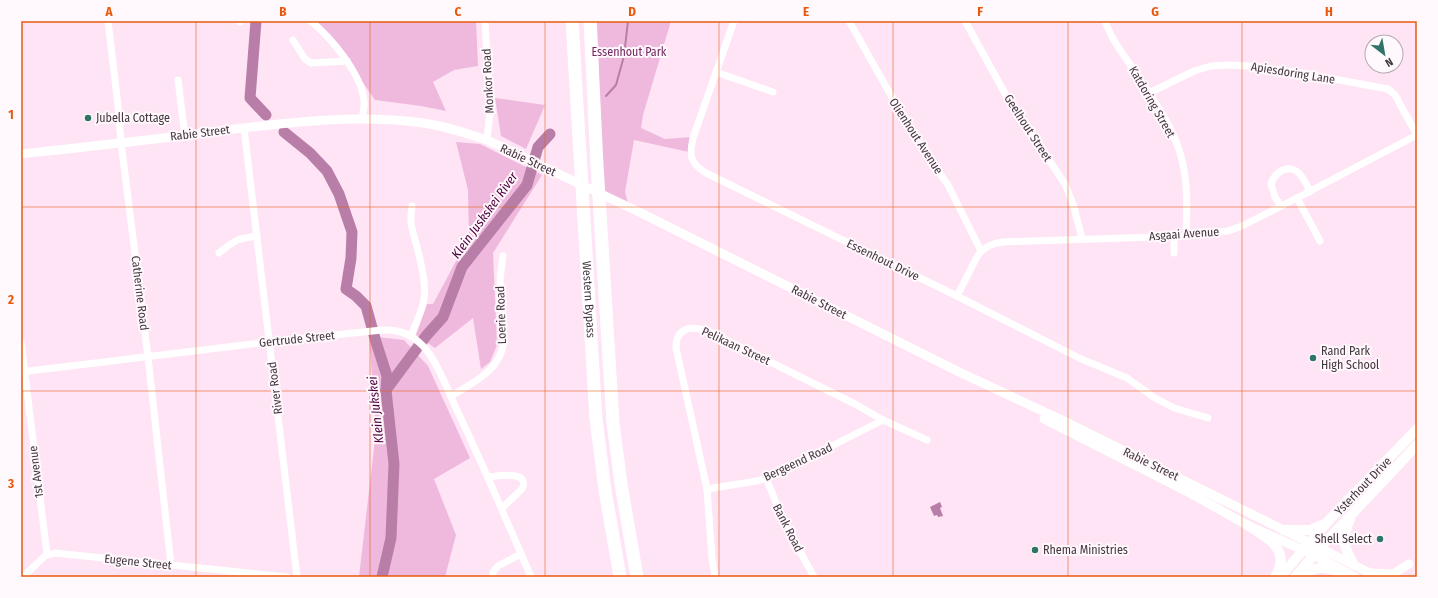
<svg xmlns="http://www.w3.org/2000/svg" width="1438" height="598" viewBox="0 0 1438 598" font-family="'Fira Sans Condensed',sans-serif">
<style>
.green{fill:#efb9dd}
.water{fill:#b97ea7}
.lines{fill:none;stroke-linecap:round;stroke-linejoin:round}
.stream{stroke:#b97ea7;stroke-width:2}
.river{stroke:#b97ea7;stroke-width:11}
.minor{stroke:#fff;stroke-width:7}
.tertiary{stroke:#fff;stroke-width:9}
.secondary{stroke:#fff;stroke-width:10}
.motorway{stroke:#fff;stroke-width:13}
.grid{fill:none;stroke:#e8590c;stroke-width:1;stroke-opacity:0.55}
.poi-dot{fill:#2f7469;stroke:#fff8fc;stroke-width:1.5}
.labels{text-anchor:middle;stroke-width:4;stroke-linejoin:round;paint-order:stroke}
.park-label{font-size:12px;fill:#722a60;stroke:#fff8fc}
.street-label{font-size:12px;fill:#43373f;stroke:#fff8fc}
.poi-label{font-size:12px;fill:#43373f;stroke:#fff8fc;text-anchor:start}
.water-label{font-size:13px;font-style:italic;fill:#4f0540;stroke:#fff8fc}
.neatline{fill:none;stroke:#e8590c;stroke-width:1.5}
.grid-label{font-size:13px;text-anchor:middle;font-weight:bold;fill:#e8590c}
</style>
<rect width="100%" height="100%" fill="#fee4f5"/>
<g class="green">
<polygon points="315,21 476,21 478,66 454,70 433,82 446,111 421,106 375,100 343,54"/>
<polygon points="597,21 671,21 643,115 641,128 665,139 692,137 689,152 634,140 625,192 629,207 603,198"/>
<polygon points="495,98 545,105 526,149 501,136"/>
<polygon points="456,142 480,144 542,175 493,253 497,345 490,362 481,369 473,318 435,348 416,335 427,304 433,304 469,237 468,190"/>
<polygon points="369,336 404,340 428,366 470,458 434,479 456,535 445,577 359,577 376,431"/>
</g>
<polygon class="water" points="940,502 942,507 940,508 943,516 938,517 937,515 934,516 930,507"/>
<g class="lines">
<polyline class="stream" points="606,96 616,85 624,56 628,21"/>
<g class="river">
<polyline points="256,21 250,98 266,115"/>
<polyline points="284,132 310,153 327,171 339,194 352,232 351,258 346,289 356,296 366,306 376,342 387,376 386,390 394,464 391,538 382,577"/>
<polyline points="386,390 426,336 443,317 462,267 527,185 538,147 550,134"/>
</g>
<g class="minor">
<polyline points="108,21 118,106 121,142 148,357 171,565"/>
<polyline points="240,21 240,22"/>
<path d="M311,21c20,17 50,52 53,79 1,6 -1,13 -2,19"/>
<polyline points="485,21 490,111 487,140"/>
<path d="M734,21l-41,117c-4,18 -3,25 13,35l251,123 122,62 48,20 28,20 19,10 34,10"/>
<polyline points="849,21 915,138 948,185 981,251"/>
<polyline points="965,21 1007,97 1065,184 1073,204 1082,238"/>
<path d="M1105,21c7,21 23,39 35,58 16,25 35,51 42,81 6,24 5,51 4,76"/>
<polyline points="293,40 305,59 311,63 347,61"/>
<polyline points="716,72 773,92"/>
<polyline points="178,80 185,136"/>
<polyline points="1149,93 1194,71 1211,66 1229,65 1249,66 1296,72 1388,89 1395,95 1417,135"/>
<polyline points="244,128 297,577"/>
<polyline points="1297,198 1320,241"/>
<path d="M1281,206l-6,-9 -4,-13c2,-7 6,-11 12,-14 15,-6 22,11 27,22"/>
<polyline points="1174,236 1174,253"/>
<path d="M219,253c16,-13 17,-14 38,-17"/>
<path d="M957,296l21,-41c6,-8 15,-12 25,-13l183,-6 42,-5 14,-5 55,-28 120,-63"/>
<path d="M411,336c4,-11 9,-21 12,-32 6,-22 -7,-58 -12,-80v-9l1,-9"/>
<polyline points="21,342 47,554"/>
<path d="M21,372l248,-30 113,-12c17,-1 29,4 41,16 14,15 25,45 34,64 26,55 50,111 74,167"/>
<path d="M451,396c23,-14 51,-26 53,-57l-4,-59 3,-24"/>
<path d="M489,477c9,-1 42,-7 33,12l-20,19"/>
<polyline points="766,478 784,522 814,577"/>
<polyline points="707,489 757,481 772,476 883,420"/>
<polyline points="23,577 45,556 55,553 287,577"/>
<polyline points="493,577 493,572 498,566 521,554"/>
<path d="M715,577l-3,-18 -5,-70 -31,-141c0,-23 18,-22 34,-16l145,72 28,16 44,20"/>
</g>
<g class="tertiary">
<path d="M21,154c55,-6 111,-12 166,-19 77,-9 158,-23 236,-12 22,3 43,10 64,17l152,72 318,159 109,51 312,155"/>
<polyline points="1044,419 1190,493 1247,525 1314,555 1355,577"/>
<polyline points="1372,573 1393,574 1409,564"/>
</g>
<g class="secondary">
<path d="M1350,519c-9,23 -7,26 4,46"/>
<path d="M1247,525c20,12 45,25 28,52"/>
<polyline points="1283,530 1310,530 1324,524"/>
<polyline points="1280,577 1331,518 1417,429"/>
<polyline points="1295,577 1320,548 1417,445"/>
<path d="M1300,577c19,-15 28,-8 48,-3"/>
</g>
<g class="motorway">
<path id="s1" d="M572,21l24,398 9,71 15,87"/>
<polyline points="590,21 597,165 613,423 621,484 637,577"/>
</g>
</g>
<path class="grid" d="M196,21v556M370,21v556M545,21v556M719,21v556M893,21v556M1068,21v556M1242,21v556M21,207h1396M21,391h1396"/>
<g class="poi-dot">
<circle cx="88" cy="118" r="4"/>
<circle cx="1313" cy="358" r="4"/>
<circle cx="1380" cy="539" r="4"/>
<circle cx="1035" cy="550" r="4"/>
</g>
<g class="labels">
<g class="park-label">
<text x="629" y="56">Essenhout Park</text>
</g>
<g class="street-label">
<text transform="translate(1293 73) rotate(9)" y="4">Apiesdoring Lane</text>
<text transform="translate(488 81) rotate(-93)" y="4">Monkor Road</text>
<text transform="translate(1152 102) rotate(60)" y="4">Katdoring Street</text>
<text transform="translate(1028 128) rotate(57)" y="4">Geelhout Street</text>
<text transform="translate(200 133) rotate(-7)" y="4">Rabie Street</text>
<text transform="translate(916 136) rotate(57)" y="4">Olienhout Avenue</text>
<text transform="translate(528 160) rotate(25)" y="4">Rabie Street</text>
<text transform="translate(1184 234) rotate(-4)" y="4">Asgaai Avenue</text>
<text transform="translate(883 260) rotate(26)" y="4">Essenhout Drive</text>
<text transform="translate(140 293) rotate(83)" y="4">Catherine Road</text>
<text dy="4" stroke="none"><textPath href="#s1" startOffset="279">Western Bypass</textPath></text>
<text transform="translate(819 302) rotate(27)" y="4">Rabie Street</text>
<text transform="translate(501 315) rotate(-92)" y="4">Loerie Road</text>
<text transform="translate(297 339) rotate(-6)" y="4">Gertrude Street</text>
<text transform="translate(736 346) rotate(25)" y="4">Pelikaan Street</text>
<text transform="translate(275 388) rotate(-97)" y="4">River Road</text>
<text transform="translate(798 462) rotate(-25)" y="4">Bergeend Road</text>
<text transform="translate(1151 464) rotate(26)" y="4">Rabie Street</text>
<text transform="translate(36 472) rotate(-97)" y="4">1st Avenue</text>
<text transform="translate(1363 486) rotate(-46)" y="4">Ysterhout Drive</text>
<text transform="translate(788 528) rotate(63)" y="4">Bank Road</text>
<text transform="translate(138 562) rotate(6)" y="4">Eugene Street</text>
</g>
<g class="poi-label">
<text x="96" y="122">Jubella Cottage</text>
<text x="1321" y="355">Rand Park<tspan x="1321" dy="14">High School</tspan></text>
<text x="1372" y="543" text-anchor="end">Shell Select</text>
<text x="1043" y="554">Rhema Ministries</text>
</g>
<g class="water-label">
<text transform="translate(484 215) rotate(-54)" y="5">Klein Juskskei River</text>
<text transform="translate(375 410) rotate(-96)" y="5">Klein Jukskei</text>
</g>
</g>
<rect width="1438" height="598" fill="none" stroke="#fff8fc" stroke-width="44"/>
<g transform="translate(1384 54) rotate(149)"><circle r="19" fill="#fff8fc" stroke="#b4abb0"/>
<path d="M0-3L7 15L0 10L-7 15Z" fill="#2f7469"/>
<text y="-6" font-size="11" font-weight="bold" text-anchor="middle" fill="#43373f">N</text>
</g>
<rect x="22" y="22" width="1394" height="554" class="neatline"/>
<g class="grid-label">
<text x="109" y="16">A</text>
<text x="283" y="16">B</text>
<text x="458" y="16">C</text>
<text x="632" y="16">D</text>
<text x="806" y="16">E</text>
<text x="980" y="16">F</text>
<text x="1155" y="16">G</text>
<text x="1329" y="16">H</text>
<text x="11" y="119">1</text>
<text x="11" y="304">2</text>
<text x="11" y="488">3</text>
</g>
</svg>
